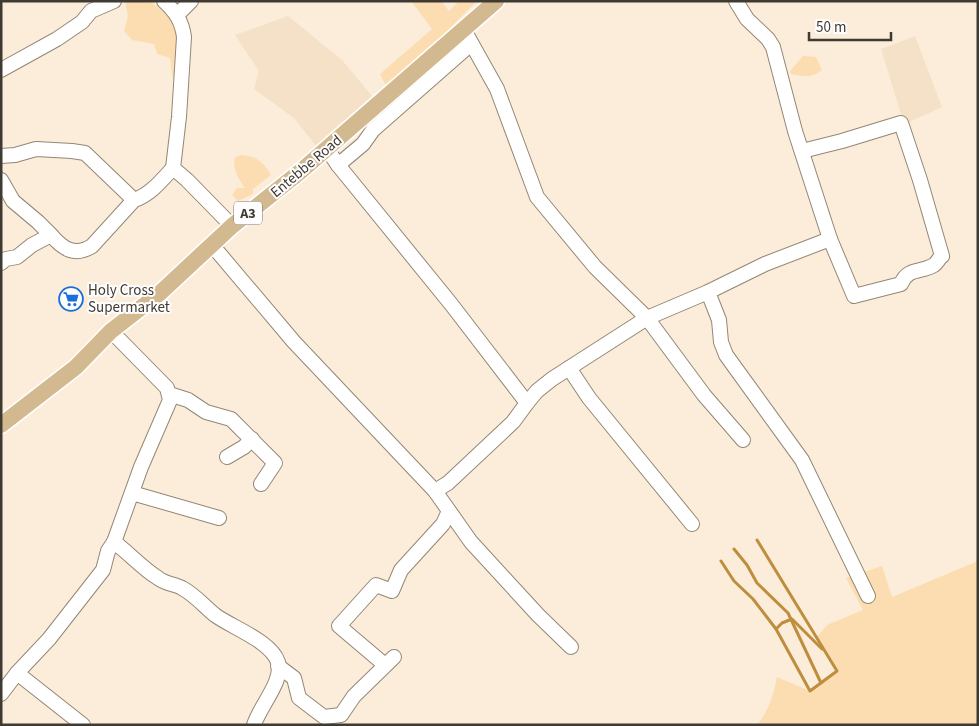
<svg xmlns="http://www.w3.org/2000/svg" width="979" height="726" viewBox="0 0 979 726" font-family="'Source Sans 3',sans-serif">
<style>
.built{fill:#f4e1c7}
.green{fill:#fcddb1}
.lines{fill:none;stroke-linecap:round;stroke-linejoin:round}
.stream{stroke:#be8d3d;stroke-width:3}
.minor-casing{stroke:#938775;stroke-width:16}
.major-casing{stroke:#fff;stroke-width:19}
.minor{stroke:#fff;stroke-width:14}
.major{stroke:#d3b98f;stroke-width:16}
.labels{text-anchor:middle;stroke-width:4;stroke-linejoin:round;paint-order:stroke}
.shield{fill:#fdfdfd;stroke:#78746f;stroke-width:1}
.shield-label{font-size:14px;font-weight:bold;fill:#3f3a32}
.street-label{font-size:15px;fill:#3f3a32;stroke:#fdfdfd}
.poi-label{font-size:15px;fill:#3f3a32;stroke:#fdfdfd;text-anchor:start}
</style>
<rect width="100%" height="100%" fill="#fbedda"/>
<g class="built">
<polygon points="288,16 342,60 372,96 316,146 294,118 254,89 259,71 235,35"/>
<polygon points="915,36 942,107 905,124 902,117 881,49"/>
</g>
<g class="green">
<polygon points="125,1 150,1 173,20 177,29 175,60 179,69 174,78 172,75 170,58 157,54 154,44 132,40 124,31 128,16"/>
<polygon points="411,1 441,1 449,11 459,1 477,1 425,53 388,83 385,84 380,74 432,29"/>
<path d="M803,56l13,1 6,13c-10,8 -18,7 -31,4l-1,-3z"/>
<path d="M242,155c14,1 22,7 29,20l-18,14v5l-15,7 -6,-6 5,-7h8c-7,-10 -13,-19 -10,-31z"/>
<path d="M978,561v164h-221c12,-15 16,-29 20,-48l33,14 27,-20 -21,-33 11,-13 36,-15 -17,-32 36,-12 10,31z"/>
</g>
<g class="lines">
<g class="stream">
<polyline points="734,549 747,565 757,583 788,613 821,683"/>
<polyline points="721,561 734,581 753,599 776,629 810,691 837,671 757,540"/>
<polyline points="776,629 782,623 792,619 822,649"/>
</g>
<g class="minor-casing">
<g id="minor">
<path d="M164,1c11,10 18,20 20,36l-5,80 -6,51 14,12 45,46"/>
<polyline points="177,15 191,1"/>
<polyline points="464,30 497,89 537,197 595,267 647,318 704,395 743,440"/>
<polyline points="1,70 57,39 82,22 91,11 114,1"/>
<polyline points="327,149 338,165 451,304 527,403 513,422 448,483 435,491"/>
<path d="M802,151l40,-10 59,-18 19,57 22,76c-3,2 -5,7 -8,9 -13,8 -26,2 -33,19l-47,12 -24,-57"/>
<polyline points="1,156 15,155 36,149 72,151 85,153 134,200"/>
<polyline points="338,165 363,144 373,130 471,44"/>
<polyline points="1,180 13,201 38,222 51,235"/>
<polyline points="212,245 294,342 435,491 471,542 538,615 571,647"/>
<path d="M1,263l5,-4 11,-2 15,-12 19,-10c12,14 24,22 41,11l42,-46c16,-5 28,-20 39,-32"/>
<polyline points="708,292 719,320 721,342 726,355 802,460 868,596"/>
<polyline points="569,368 589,398 692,524"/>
<polyline points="169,394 188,400 206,412 231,419 275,463 261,484"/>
<polyline points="527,403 537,391 552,379 647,318 708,292 765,264 830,239 795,131 773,47 768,39 747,19 736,1"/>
<polyline points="227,457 244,447 252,439"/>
<polyline points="132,493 219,518"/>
<path d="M114,542c15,11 28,26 44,36 7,6 17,6 24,10 13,7 22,18 33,27 16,12 56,26 63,47 6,19 -19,45 -24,63"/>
<polyline points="385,665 339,626 376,585 392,591 401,570 443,524 449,511"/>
<polyline points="278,666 294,678 299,698 324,717 341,715 354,696 394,657"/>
<polyline points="17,673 83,725"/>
<polyline points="1,694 17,673 49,639 103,570 108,551 114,542 141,467 170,400 167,388 111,331"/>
</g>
</g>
<g class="major-casing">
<polyline id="major" points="1,425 76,367 111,331 160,293 232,226 301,171 496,1"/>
</g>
<use href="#minor" class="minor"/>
<use href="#major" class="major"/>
</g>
<defs>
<g id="supermarket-ring" transform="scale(1.25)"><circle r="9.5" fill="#fdfdfd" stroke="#1a6fd9" stroke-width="1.5"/><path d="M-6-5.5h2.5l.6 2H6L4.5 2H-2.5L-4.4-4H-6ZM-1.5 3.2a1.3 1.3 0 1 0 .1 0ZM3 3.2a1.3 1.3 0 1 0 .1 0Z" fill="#1a6fd9"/></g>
</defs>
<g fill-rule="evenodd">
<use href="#supermarket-ring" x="71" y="299"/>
</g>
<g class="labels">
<rect class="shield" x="234" y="201.5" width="28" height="23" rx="4"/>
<g class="shield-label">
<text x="248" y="218">A3</text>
</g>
<g class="street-label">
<text transform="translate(306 166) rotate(-40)" y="5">Entebbe Road</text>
</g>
<g class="poi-label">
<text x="88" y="295">Holy Cross<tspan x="88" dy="17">Supermarket</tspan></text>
</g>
</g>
<rect width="979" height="726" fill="none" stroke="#3f3a32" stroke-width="5"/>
<path d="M809 32v8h82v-8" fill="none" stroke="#3f3a32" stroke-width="2.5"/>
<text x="816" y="32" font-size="15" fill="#3f3a32" stroke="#fdfdfd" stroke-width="4" paint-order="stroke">50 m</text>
</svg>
